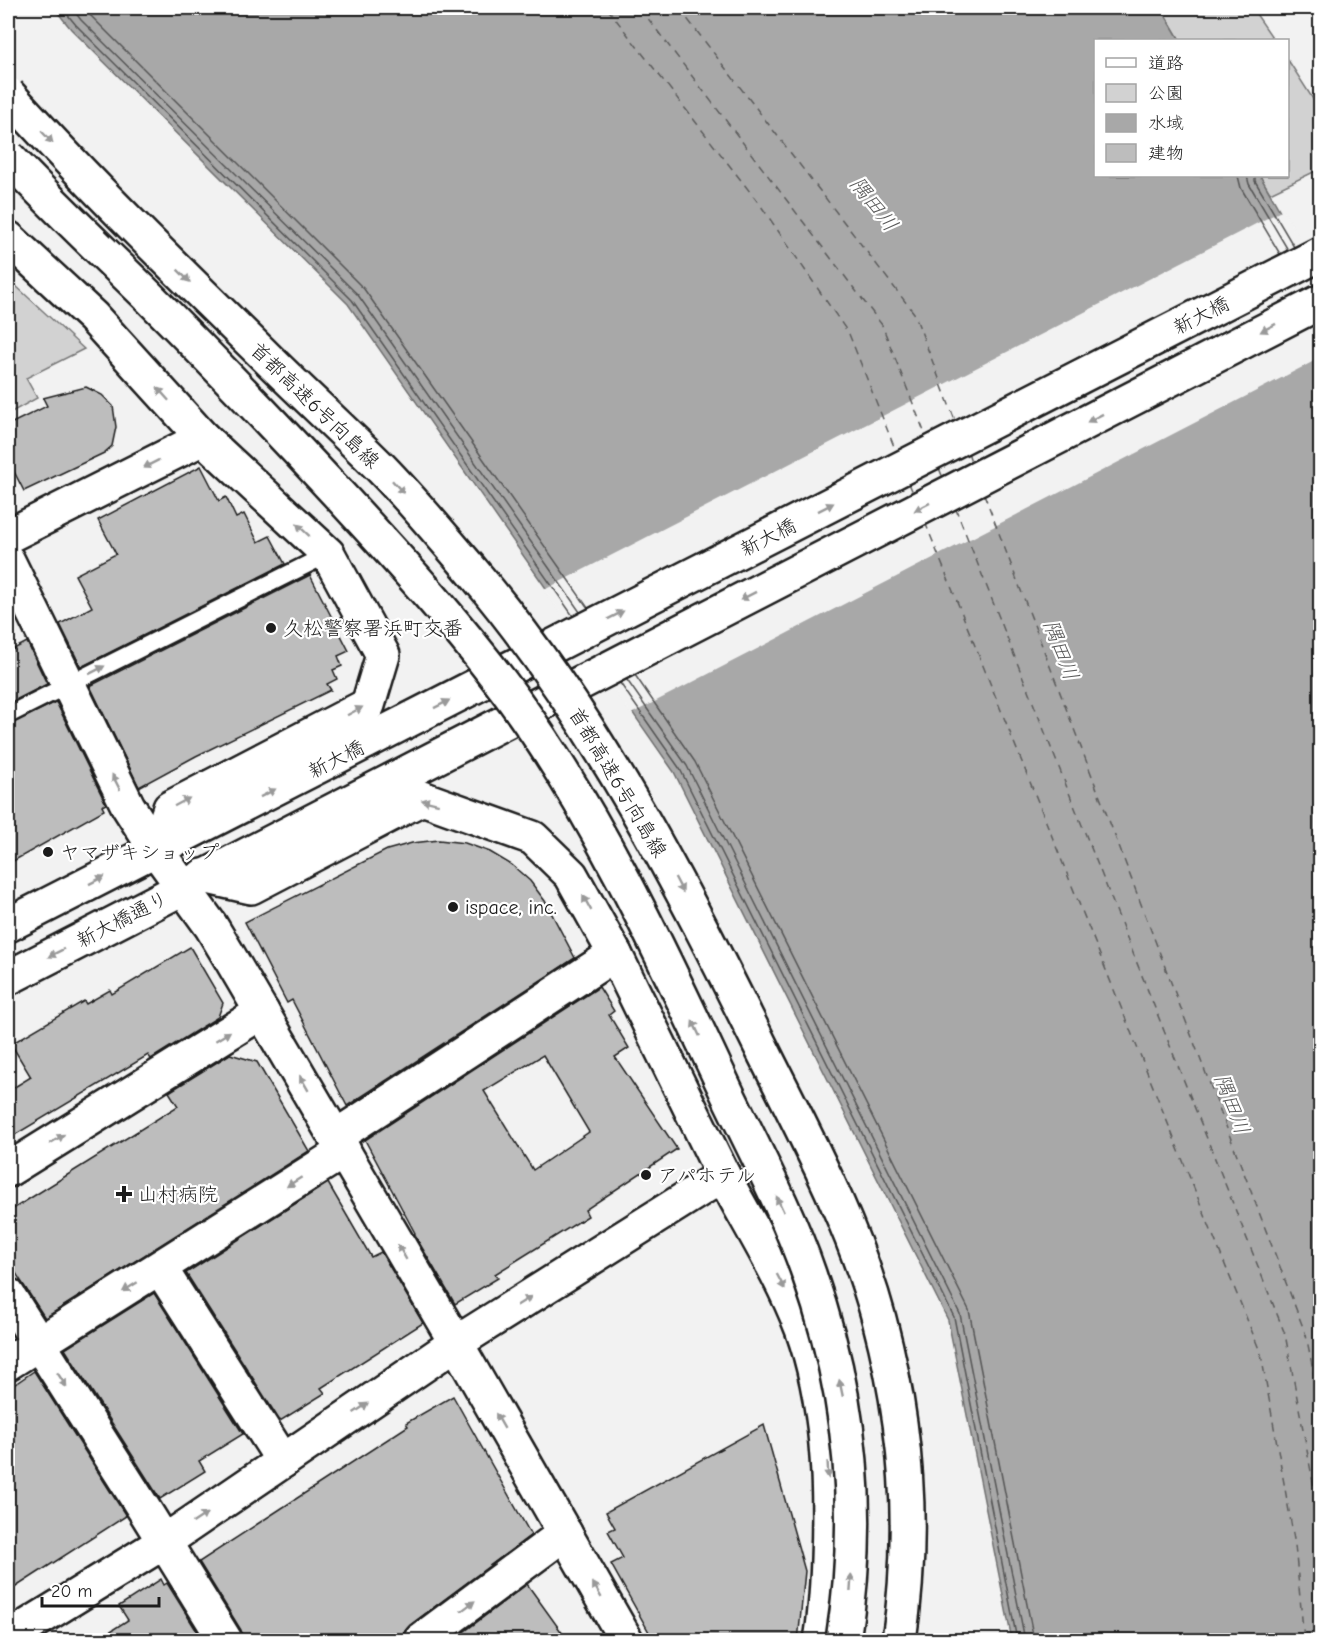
<svg xmlns="http://www.w3.org/2000/svg" width="1328" height="1648" viewBox="0 0 1328 1648" font-family="'Comic Neue','Klee One',sans-serif">
<style>
.green{fill:#d2d2d2;stroke:#777;stroke-width:1.5}
.water{fill:#a8a8a8;stroke:#707070;stroke-width:1.5}
.pier{fill:#f2f2f2}
.lines{fill:none;stroke-linecap:round;stroke-linejoin:round}
.shore{stroke:#545454;stroke-width:1.5}
.ferry{stroke:#5b5b5b;stroke-width:1.5;stroke-dasharray:8 6;stroke-linecap:butt}
.building{fill:#bdbdbd;stroke:#1c1c1c;stroke-width:1.5;fill-rule:evenodd}
.lane-casing{stroke:#1c1c1c;stroke-width:21}
.street-casing{stroke:#1c1c1c;stroke-width:38}
.secondary-casing{stroke:#1c1c1c;stroke-width:38}
.primary-casing{stroke:#1c1c1c;stroke-width:38}
.lane{stroke:#fff;stroke-width:16}
.street{stroke:#fff;stroke-width:33}
.secondary{stroke:#fff;stroke-width:33}
.primary{stroke:#fff;stroke-width:33}
.highway-bridge-casing{stroke:#1c1c1c;stroke-width:38;stroke-linecap:butt}
.highway-bridge{stroke:#fff;stroke-width:33}
.oneway{fill:#999}
.poi-dot{fill:#1c1c1c;stroke:#fff;stroke-width:2}
.labels{text-anchor:middle;stroke-width:4.5;stroke-linejoin:round;paint-order:stroke}
.street-label{font-size:20px;fill:#1c1c1c;stroke:#fff}
.poi-label{font-size:20px;fill:#1c1c1c;stroke:#fff;text-anchor:start}
.water-label{font-size:21px;font-style:italic;fill:#5b5b5b;stroke:#fff}
</style>
<rect width="100%" height="100%" fill="#f2f2f2"/>
<filter id="ink" filterUnits="userSpaceOnUse"><feTurbulence type="fractalNoise" baseFrequency=".0167" numOctaves="2"/><feDisplacementMap in="SourceGraphic" scale="12" xChannelSelector="R" yChannelSelector="G"/><feConvolveMatrix kernelMatrix="1 2 1 2 8 2 1 2 1" color-interpolation-filters="sRGB"/></filter>
<g filter="url(#ink)">
<g class="green">
<polygon points="1161,8 1252,8 1274,40 1180,40"/>
<polygon points="1288,60 1320,110 1320,169 1270,193 1260,176 1288,176"/>
<polygon points="16,286 84,349 26,378 37,398 8,414 8,290"/>
</g>
<polygon class="water" points="54,8 1161,8 1180,40 1096,40 1096,176 1260,176 1320,281 1320,1640 1012,1640 948,1320 674,772 348,304 71,29"/>
<polygon class="pier" points="1283,210 1320,274 1320,358 631,714 544,590"/>
<g class="lines">
<g class="shore">
<polyline points="62,8 76,25 352,300 573,616"/>
<polyline points="72,8 81,20 358,295 580,612"/>
<polyline points="83,8 364,289 588,608"/>
<polyline points="1238,176 1241,188 1280,254"/>
<polyline points="1247,176 1249,184 1288,250"/>
<polyline points="1255,176 1255,181 1294,247"/>
<polyline points="635,675 695,762 969,1310 1034,1640"/>
<polyline points="627,680 687,766 960,1314 1025,1640"/>
<polyline points="620,683 680,769 954,1317 1017,1640"/>
</g>
<g class="ferry">
<polyline points="607,8 761,206 849,334 897,454"/>
<polyline points="640,8 882,325 927,439"/>
<polyline points="679,8 914,313 956,423"/>
<polyline points="968,452 972,465"/>
<polyline points="939,468 943,478"/>
<polyline points="909,483 913,493"/>
<polyline points="984,494 1306,1335 1320,1404"/>
<polyline points="955,507 1285,1334 1320,1519"/>
<polyline points="925,522 1261,1354 1295,1545 1304,1640"/>
</g>
</g>
<g class="building">
<polygon points="86,387 102,395 113,406 116,427 112,446 104,453 24,491 8,460 8,425 47,406 43,398"/>
<polygon points="201,466 219,501 226,497 236,518 244,514 258,542 270,536 285,564 81,667 60,624 92,607 75,575 116,554 98,520"/>
<polygon points="310,575 349,651 338,656 342,666 333,670 337,679 327,684 331,690 196,756 139,787 90,686"/>
<polygon points="27,642 47,684 8,704 8,652"/>
<polygon points="56,702 106,804 102,806 104,810 8,864 8,725"/>
<polygon points="439,840 465,843 490,852 512,865 530,881 545,901 575,958 347,1106 292,1000 287,1003 245,922 387,850 412,843"/>
<polygon points="190,947 223,1003 218,1017 151,1059 148,1055 8,1139 8,1091 31,1077 11,1044 84,1001 86,1004 110,990 112,994"/>
<path d="M599,987l15,24 -5,4 20,33 -14,9 62,92 -92,61 3,6 -93,58 3,4 -43,26 -41,-70 1,-1 -50,-93zM543,1055l46,77 -56,38 -49,-79z"/>
<polygon points="230,1054 257,1062 309,1151 45,1318 8,1261 8,1212 178,1106 169,1092"/>
<polygon points="328,1183 371,1257 381,1252 423,1323 321,1388 325,1393 280,1421 186,1273"/>
<polygon points="154,1293 243,1434 199,1461 205,1471 160,1499 65,1349"/>
<polygon points="34,1371 126,1516 8,1592 8,1389"/>
<polygon points="453,1396 531,1535 410,1625 404,1632 403,1641 244,1641 241,1630 199,1562 408,1426 406,1423"/>
<polygon points="764,1425 805,1571 798,1641 654,1641 611,1564 623,1558 608,1531 615,1528 606,1512"/>
<polygon points="161,1579 164,1585 167,1583 203,1641 95,1641 128,1620 119,1606"/>
<polygon points="527,1584 568,1641 452,1641"/>
</g>
<g class="lines">
<g class="lane-casing">
<polyline id="lane" points="8,715 328,554"/>
</g>
<g class="street-casing">
<g id="street">
<polyline points="8,238 93,317 203,438 328,554 383,655 368,705 170,808 156,850"/>
<polyline points="8,536 203,438"/>
<polyline points="8,561 128,806 156,850 211,926 229,956 456,1343 626,1640"/>
<polyline points="203,876 251,887 422,798 533,838 571,875 615,954 335,1137"/>
<polyline points="8,1170 262,1012"/>
<polyline points="160,1268 283,1461"/>
<polyline points="8,1295 147,1514 225,1640"/>
<polyline points="8,1363 344,1151"/>
<path d="M8,1638l156,-96 292,-199 267,-168c27,51 59,101 79,154 26,73 29,154 26,230 -1,28 -2,54 -7,81"/>
<polyline points="421,1640 565,1533"/>
</g>
</g>
<g class="secondary-casing">
<polyline id="secondary" points="615,954 723,1175"/>
</g>
<g class="primary-casing">
<g id="primary">
<polyline points="8,925 1320,254"/>
<polyline points="8,978 1320,302"/>
</g>
</g>
<use href="#lane" class="lane"/>
<use href="#street" class="street"/>
<use href="#secondary" class="secondary"/>
<use href="#primary" class="primary"/>
<g class="highway-bridge-casing">
<g id="highway-bridge">
<path d="M8,94c80,89 167,174 253,258 39,39 81,77 120,116 32,33 62,69 92,104 123,145 209,315 292,483 43,86 89,171 114,264 28,105 36,214 20,321"/>
<path d="M8,157c44,47 91,91 138,137 67,67 132,135 196,204 60,65 120,131 172,202 88,122 151,261 215,397 28,58 59,116 80,177 42,119 54,243 34,366"/>
</g>
</g>
<use href="#highway-bridge" class="highway-bridge"/>
</g>
<defs><path id="oneway-solid" d="M-6-.8H1V-3.2L6.5 0L1 3.2V.8H-6Z" transform="scale(1.5)"/></defs>
<g class="oneway">
<use href="#oneway-solid" transform="translate(47 137) rotate(46)"/>
<use href="#oneway-solid" transform="translate(184 276) rotate(45)"/>
<use href="#oneway-solid" transform="translate(1268 328) rotate(153)"/>
<use href="#oneway-solid" transform="translate(163 394) rotate(-132)"/>
<use href="#oneway-solid" transform="translate(1095 418) rotate(153)"/>
<use href="#oneway-solid" transform="translate(151 464) rotate(153)"/>
<use href="#oneway-solid" transform="translate(398 487) rotate(48)"/>
<use href="#oneway-solid" transform="translate(826 507) rotate(-27)"/>
<use href="#oneway-solid" transform="translate(922 507) rotate(153)"/>
<use href="#oneway-solid" transform="translate(303 530) rotate(-137)"/>
<use href="#oneway-solid" transform="translate(748 596) rotate(153)"/>
<use href="#oneway-solid" transform="translate(616 615) rotate(-27)"/>
<use href="#oneway-solid" transform="translate(97 670) rotate(-27)"/>
<use href="#oneway-solid" transform="translate(442 704) rotate(-27)"/>
<use href="#oneway-solid" transform="translate(355 711) rotate(-28)"/>
<use href="#oneway-solid" transform="translate(116 782) rotate(-117)"/>
<use href="#oneway-solid" transform="translate(268 793) rotate(-27)"/>
<use href="#oneway-solid" transform="translate(182 802) rotate(-28)"/>
<use href="#oneway-solid" transform="translate(430 802) rotate(-166)"/>
<use href="#oneway-solid" transform="translate(97 880) rotate(-27)"/>
<use href="#oneway-solid" transform="translate(679 885) rotate(62)"/>
<use href="#oneway-solid" transform="translate(587 903) rotate(-119)"/>
<use href="#oneway-solid" transform="translate(56 953) rotate(153)"/>
<use href="#oneway-solid" transform="translate(696 1028) rotate(-115)"/>
<use href="#oneway-solid" transform="translate(223 1036) rotate(-32)"/>
<use href="#oneway-solid" transform="translate(304 1083) rotate(-120)"/>
<use href="#oneway-solid" transform="translate(57 1139) rotate(-32)"/>
<use href="#oneway-solid" transform="translate(294 1182) rotate(148)"/>
<use href="#oneway-solid" transform="translate(780 1204) rotate(-115)"/>
<use href="#oneway-solid" transform="translate(402 1252) rotate(-120)"/>
<use href="#oneway-solid" transform="translate(781 1282) rotate(62)"/>
<use href="#oneway-solid" transform="translate(130 1287) rotate(148)"/>
<use href="#oneway-solid" transform="translate(524 1301) rotate(-32)"/>
<use href="#oneway-solid" transform="translate(62 1380) rotate(57)"/>
<use href="#oneway-solid" transform="translate(841 1388) rotate(-102)"/>
<use href="#oneway-solid" transform="translate(361 1408) rotate(-34)"/>
<use href="#oneway-solid" transform="translate(500 1421) rotate(-120)"/>
<use href="#oneway-solid" transform="translate(828 1470) rotate(87)"/>
<use href="#oneway-solid" transform="translate(200 1518) rotate(-34)"/>
<use href="#oneway-solid" transform="translate(851 1583) rotate(-86)"/>
<use href="#oneway-solid" transform="translate(597 1590) rotate(-120)"/>
<use href="#oneway-solid" transform="translate(468 1606) rotate(-37)"/>
</g>
</g>
<g class="poi-dot">
<circle cx="271" cy="628" r="6"/>
<circle cx="48" cy="852" r="6"/>
<circle cx="453" cy="907" r="6"/>
<circle cx="646" cy="1175" r="6"/>
<path d="M121 1185h6v6h6v6h-6v6h-6v-6h-6v-6h6z"/>
</g>
<g class="labels">
<g class="street-label">
<text transform="translate(1201 315) rotate(-27)" y="7">新大橋</text>
<text transform="translate(315 405) rotate(44)" y="7">首都高速6号向島線</text>
<text transform="translate(768 537) rotate(-27)" y="7">新大橋</text>
<text transform="translate(336 759) rotate(-27)" y="7">新大橋</text>
<text transform="translate(618 782) rotate(59)" y="7">首都高速6号向島線</text>
<text transform="translate(122 919) rotate(-27)" y="7">新大橋通り</text>
</g>
<g class="poi-label">
<text x="283" y="635">久松警察署浜町交番</text>
<text x="60" y="859">ヤマザキショップ</text>
<text x="465" y="914">ispace, inc.</text>
<text x="658" y="1182">アパホテル</text>
<text x="138" y="1201">山村病院</text>
</g>
<g class="water-label">
<text transform="translate(874 204) rotate(52)" y="7">隅田川</text>
<text transform="translate(1061 650) rotate(69)" y="7">隅田川</text>
<text transform="translate(1232 1104) rotate(69)" y="7">隅田川</text>
</g>
</g>
<rect width="1328" height="1648" fill="none" stroke="#fff" stroke-width="30"/>
<rect x="15" y="15" width="1298" height="1618" fill="none" stroke="#1c1c1c" stroke-width="2" filter="url(#ink)"/>
<rect x="1094" y="39" width="195" height="138" fill="#ffffff" stroke="#a4a4a4" stroke-width="1.5"/>
<rect x="1106" y="58" width="30" height="9" fill="#ffffff" stroke="#a4a4a4" stroke-width="1.5"/>
<text x="1148" y="69" font-size="18" fill="#1c1c1c">道路</text>
<rect x="1106" y="84" width="30" height="18" fill="#d2d2d2" stroke="#a4a4a4" stroke-width="1.5"/>
<text x="1148" y="99" font-size="18" fill="#1c1c1c">公園</text>
<rect x="1106" y="114" width="30" height="18" fill="#a8a8a8" stroke="#a4a4a4" stroke-width="1.5"/>
<text x="1148" y="129" font-size="18" fill="#1c1c1c">水域</text>
<rect x="1106" y="144" width="30" height="18" fill="#bdbdbd" stroke="#a4a4a4" stroke-width="1.5"/>
<text x="1148" y="159" font-size="18" fill="#1c1c1c">建物</text>
<path d="M42 1597v9h117v-9" fill="none" stroke="#1c1c1c" stroke-width="3"/>
<text x="51" y="1597" font-size="18" fill="#1c1c1c" stroke="#ffffff" stroke-width="4.5" paint-order="stroke">20 m</text>
</svg>
